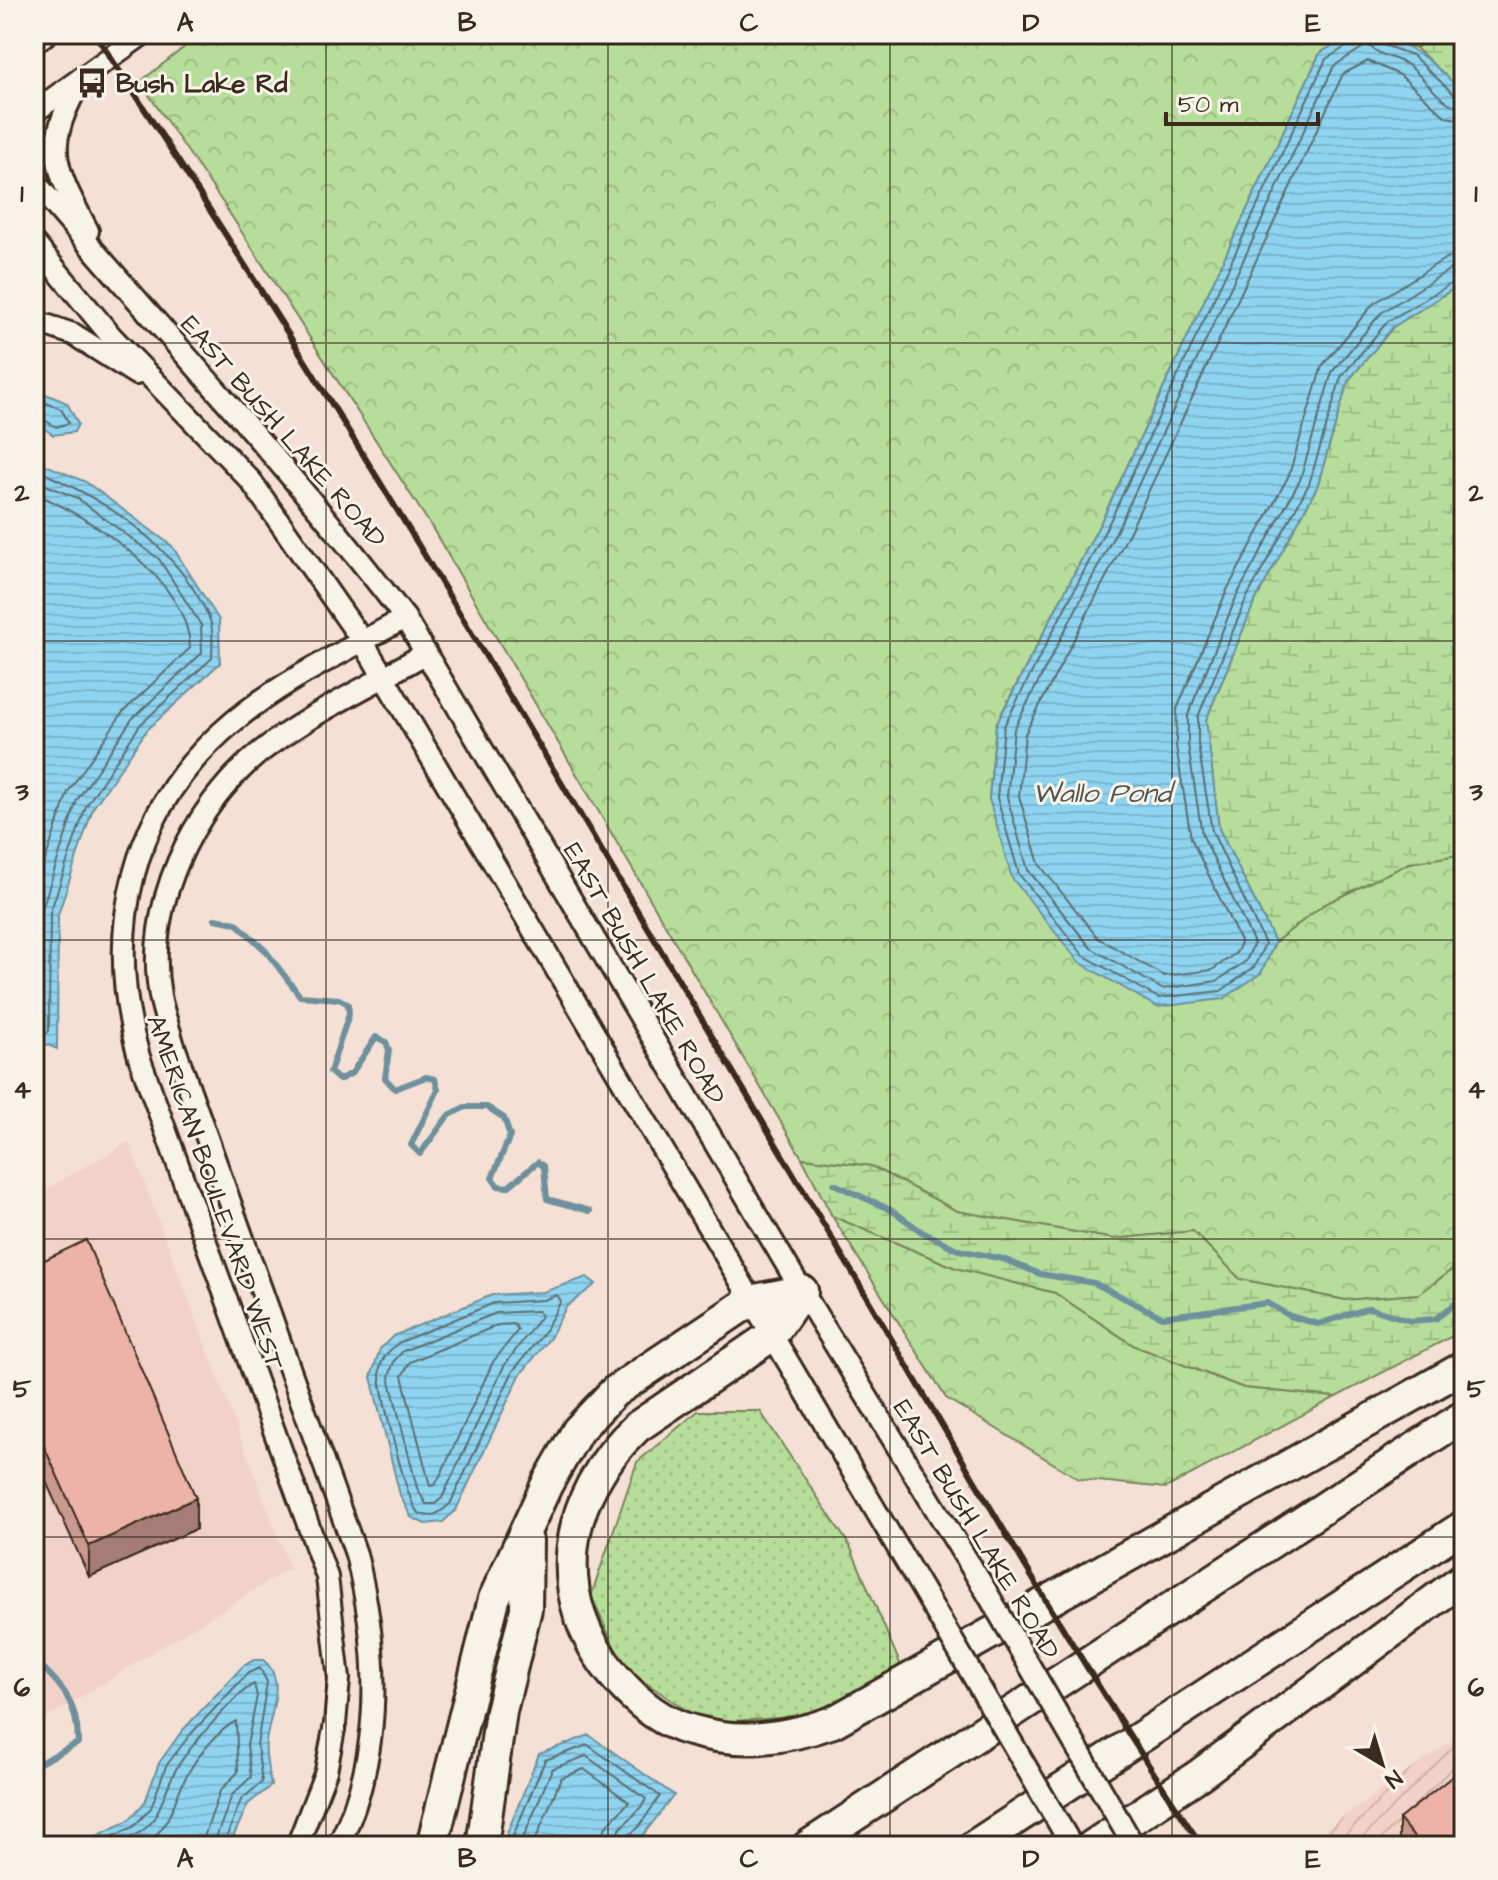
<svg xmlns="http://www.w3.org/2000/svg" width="1498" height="1880" viewBox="0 0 1498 1880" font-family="'Architects Daughter',sans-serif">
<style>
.built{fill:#f2d2c8}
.industrial{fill:url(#industrial-furrows)}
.grass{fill:url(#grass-dots);stroke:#78845c;stroke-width:2}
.forest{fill:url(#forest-crowns);stroke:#78845c;stroke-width:2}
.wetland{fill:url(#wetland-marsh);stroke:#78845c;stroke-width:2}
.water{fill:url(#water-rules);stroke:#6d909c;stroke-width:2}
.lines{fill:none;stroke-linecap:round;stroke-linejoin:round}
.shore{stroke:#5c6e72;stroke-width:2}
.stream{stroke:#6d909c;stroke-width:6}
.minor-casing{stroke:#3b2a1e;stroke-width:26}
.highway-casing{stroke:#3b2a1e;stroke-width:36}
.minor{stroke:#f7f3e8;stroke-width:20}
.highway{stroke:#f7f3e8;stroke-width:30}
.rail{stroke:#3b2a1e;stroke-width:6}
.minor-bridge-casing{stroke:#3b2a1e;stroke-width:26;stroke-linecap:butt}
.minor-bridge{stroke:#f7f3e8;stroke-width:20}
.wall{fill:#cc9990;stroke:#3b2a1e;stroke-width:2}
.shaded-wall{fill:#a67d76;stroke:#3b2a1e;stroke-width:2}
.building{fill:#edb2a8;stroke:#3b2a1e;stroke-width:2}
.grid{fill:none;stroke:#3b2a1e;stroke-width:2;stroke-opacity:0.55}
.labels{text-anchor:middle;stroke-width:6;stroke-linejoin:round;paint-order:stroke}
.poi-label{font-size:26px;font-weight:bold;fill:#3b2a1e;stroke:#f7f3e8;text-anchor:start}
.street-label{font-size:26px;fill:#3b2a1e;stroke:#f7f3e8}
.water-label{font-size:28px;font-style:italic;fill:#505452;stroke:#f7f3e8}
.neatline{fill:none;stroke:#3b2a1e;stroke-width:3}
.grid-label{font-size:26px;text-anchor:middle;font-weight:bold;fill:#3b2a1e}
</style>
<defs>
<pattern id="industrial-furrows" width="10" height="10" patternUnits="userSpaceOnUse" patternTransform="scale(2)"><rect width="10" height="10" fill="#f2d2c8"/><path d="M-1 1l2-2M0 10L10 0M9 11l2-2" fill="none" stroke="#d0b4ab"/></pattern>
<pattern id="grass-dots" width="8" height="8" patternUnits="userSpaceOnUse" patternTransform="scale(2)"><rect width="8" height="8" fill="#b6dd99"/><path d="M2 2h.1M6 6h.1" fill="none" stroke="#9dbe83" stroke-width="1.8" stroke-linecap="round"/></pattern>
<pattern id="forest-crowns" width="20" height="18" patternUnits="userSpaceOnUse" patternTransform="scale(2)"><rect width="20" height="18" fill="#b6dd99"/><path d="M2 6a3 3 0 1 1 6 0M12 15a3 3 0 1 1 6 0" fill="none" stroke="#9dbe83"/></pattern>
<pattern id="wetland-marsh" width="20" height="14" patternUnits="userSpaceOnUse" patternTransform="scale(2)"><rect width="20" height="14" fill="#b6dd99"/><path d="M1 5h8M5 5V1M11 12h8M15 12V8" fill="none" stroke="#9dbe83"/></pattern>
<pattern id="water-rules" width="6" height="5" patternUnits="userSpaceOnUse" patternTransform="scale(2)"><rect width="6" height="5" fill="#8ed4f0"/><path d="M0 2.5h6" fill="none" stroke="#7bb6cd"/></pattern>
</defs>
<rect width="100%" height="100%" fill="#f4e0d5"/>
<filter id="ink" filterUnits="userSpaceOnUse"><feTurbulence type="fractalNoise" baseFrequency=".0125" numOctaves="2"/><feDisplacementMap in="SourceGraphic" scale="16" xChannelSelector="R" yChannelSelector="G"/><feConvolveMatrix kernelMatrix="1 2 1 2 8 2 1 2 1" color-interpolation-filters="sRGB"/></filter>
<g filter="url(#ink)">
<polygon class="built" points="129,1142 290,1568 34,1726 34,1196"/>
<polygon class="industrial" points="1464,1732 1464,1846 1302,1846"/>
<polygon class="grass" points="698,1411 760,1411 850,1546 901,1666 820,1715 705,1723 624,1668 591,1596 637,1462"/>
<g class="forest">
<polygon points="201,34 1353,34 1320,53 1104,516 996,724 989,799 1261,973 1275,942 1323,905 1409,863 1464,854 1464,1261 1419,1294 1345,1300 1240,1279 1193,1231 1114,1239 956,1211 871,1166 802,1158 431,526 223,203 140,82"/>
<polygon points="1376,34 1438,34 1416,48"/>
<polygon points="832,1216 956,1268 1055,1293 1135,1346 1244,1388 1336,1397 1166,1488 1079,1479 946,1398"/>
</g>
<g class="wetland">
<polygon points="1438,34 1464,34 1464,93 1416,48"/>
<polygon points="1464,282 1464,854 1409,863 1323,905 1275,942 1219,829 1206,720 1254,603 1317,487 1348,381 1393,327"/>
<polygon points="802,1158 871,1166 957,1211 1114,1239 1193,1231 1240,1279 1345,1300 1419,1294 1464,1261 1464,1330 1336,1397 1244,1388 1135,1346 1055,1293 956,1268 832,1216"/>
</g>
<g class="water">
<path d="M1353,34c53,0 75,25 111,59v189l-71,45 -45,54 -31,106 -63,116 -48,117 13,109 56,113 -14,31 -38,26 -66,8 -78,-45 -67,-84 -23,-79 7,-74 108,-209 216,-463z"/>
<path d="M34,389l33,14 11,21 -4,8 -21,3c-20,-13 -19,-23 -19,-46z"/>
<polygon points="34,460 86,482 172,546 219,620 220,663 147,730 93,808 58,915 57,1049 34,1039"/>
<polygon points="587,1277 596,1284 566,1307 550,1338 520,1375 456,1510 443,1522 425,1524 411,1517 400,1495 371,1377 380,1349 393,1336 492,1295 543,1292"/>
<path d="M254,1660h9c25,19 6,56 3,82 -2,14 3,30 5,44l-23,18 -19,42h-152l52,-26 16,-18 14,-39 23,-32 61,-65z"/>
<polygon points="589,1735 674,1795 643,1835 626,1846 502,1846 539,1754"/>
</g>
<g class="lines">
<g class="shore">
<polyline points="1355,34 1352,43 1326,59 1111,519 1004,726 997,798 1019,874 1083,955 1158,998 1221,991 1254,967 1265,944 1212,831 1198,744 1198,717 1246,599 1309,484 1341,377 1388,321 1464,276"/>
<polyline points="1378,34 1381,44 1412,55 1456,96 1464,98"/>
<path d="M1464,108c-23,-1 -38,-30 -56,-43 -14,-9 -29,-8 -40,-21l-34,22 -214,458 -106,205 -7,68 21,73 63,78 71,41 55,-8 29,-20 8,-18 -52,-109 -14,-89v-30l49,-120 63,-115 32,-108 49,-59 71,-45 12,-2"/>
<polyline points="1464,120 1446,117 1400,75 1368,61 1343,74 1131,529 1025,734 1019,796 1039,864 1098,938 1164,976 1212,970 1236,953 1241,943 1191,838 1176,746 1177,709 1227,590 1289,475 1322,366 1373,304 1446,258 1464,254"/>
<polyline points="34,398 61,409 69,423 56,427 34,414"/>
<path d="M34,469c71,30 144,77 176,151 4,11 2,27 2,38l-72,67 -54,81 -36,107 -1,118 -4,3 -11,-2"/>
<polyline points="34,480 77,498 159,559 201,625 202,653 132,719 77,800 41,912 39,1018 34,1022"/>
<path d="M34,493c57,24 154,87 156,155l-67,64 -55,80 -34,101"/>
<path d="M557,1295l4,6 -18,33 -30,37 -63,133c-9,8 -22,18 -33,7 -10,-10 -40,-129 -37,-143 2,-11 10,-18 18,-25l96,-40 49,-3z"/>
<polygon points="538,1311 541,1316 504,1366 442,1498 435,1504 426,1504 417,1488 389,1377 394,1361 403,1351 496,1313"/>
<polygon points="514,1324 518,1330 493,1362 442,1472 435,1485 430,1486 402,1376 410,1362 498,1325"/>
<polyline points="92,1846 133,1827 151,1808 166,1766 189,1736 248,1673 260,1668 267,1682 257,1745 262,1782 241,1800 223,1846"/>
<path d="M113,1846c49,-20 41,-31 61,-73 9,-19 63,-81 80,-89l3,12 -10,49 4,32 -19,18 -19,51"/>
<path d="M143,1846c30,-21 28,-41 43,-69 9,-18 32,-47 50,-56l2,51 -18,19 -19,55"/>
<polyline points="509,1846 545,1760 588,1745 660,1796 638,1828 625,1838 623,1846"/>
<path d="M520,1846l32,-77 34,-13 60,43c-8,18 -32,27 -33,47"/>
<polyline points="533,1846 561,1778 584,1769 629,1802 605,1828 601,1846"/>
</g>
<g class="stream">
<polyline points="215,919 236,923 265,950 300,996 339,999 348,1004 349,1014 330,1072 339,1080 352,1073 376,1037 386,1042 389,1050 385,1078 395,1089 426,1077 435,1079 438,1090 411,1145 420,1154 448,1116 465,1107 487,1107 504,1118 510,1136 492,1178 498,1186 508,1187 538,1162 544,1167 547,1199 590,1211"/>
<polyline points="834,1184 893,1211 922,1232 959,1250 1003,1259 1040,1274 1094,1283 1162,1317 1267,1303 1290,1316 1318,1324 1369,1308 1411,1321 1435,1319 1464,1297"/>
<path d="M34,1659c29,27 44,44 44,84l-44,23"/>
</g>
<g class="minor-casing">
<g id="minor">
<polyline points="34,43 46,34"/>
<path d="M83,76c-40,71 -31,86 5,155"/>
<polyline points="34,112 143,34"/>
<path d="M34,181c124,146 255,285 371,437l397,673 184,300"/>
<polyline points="34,243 112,337 251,481 363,642 941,1621"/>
<polyline points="34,321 73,334 136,374"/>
<path d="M297,1846l29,-75 9,-47 4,-45 -12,-102 -188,-520c-36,-126 -9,-249 94,-335 51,-43 115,-72 172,-104"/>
<path d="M338,1846c46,-92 42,-195 18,-292l-183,-511c-4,-15 -10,-31 -13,-47 -16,-88 31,-188 99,-243 51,-40 112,-67 167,-100"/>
</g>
</g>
<g class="highway-casing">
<g id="highway">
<path d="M802,1291l-31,45 -134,91c-75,70 -90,171 -21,251 19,22 45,44 74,52 50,15 95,9 143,-8l631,-355"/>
<polyline points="432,1846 494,1599 547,1484 578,1430 614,1392 750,1301 802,1291"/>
<polyline points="482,1846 501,1711 526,1609 527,1541"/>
<polyline points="808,1846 1464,1416"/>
<polyline points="974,1846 1464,1526"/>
<polyline points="1092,1846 1199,1775 1464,1578"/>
</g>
</g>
<use href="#minor" class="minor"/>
<use href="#highway" class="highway"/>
<path class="rail" d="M95,34c268,403 509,823 757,1238 114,193 225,389 350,574"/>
<g class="minor-bridge-casing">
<g id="minor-bridge">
<polyline points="986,1591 1134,1846"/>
<polyline points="941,1621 1072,1846"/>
</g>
</g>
<use href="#minor-bridge" class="minor-bridge"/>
</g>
<g class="wall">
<polygon points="34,1265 196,1529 89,1577 34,1455"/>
<polygon points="1399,1819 1464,1846 1399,1846"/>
</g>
<polygon class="shaded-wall" points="196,1498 196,1529 89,1577 89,1546"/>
<g class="building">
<polygon points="86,1240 196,1498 89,1546 34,1424 34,1265"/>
<polygon points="1464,1767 1464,1846 1421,1846 1399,1819"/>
</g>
</g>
<path class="grid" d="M326,34v1812M608,34v1812M890,34v1812M1172,34v1812M34,343h1430M34,641h1430M34,940h1430M34,1239h1430M34,1537h1430"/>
<defs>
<g id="bus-bare" transform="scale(2.4)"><path d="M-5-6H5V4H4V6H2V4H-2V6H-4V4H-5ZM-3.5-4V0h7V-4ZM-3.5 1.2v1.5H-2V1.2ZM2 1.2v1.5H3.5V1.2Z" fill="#3b2a1e" stroke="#f7f3e8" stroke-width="2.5" paint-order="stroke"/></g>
</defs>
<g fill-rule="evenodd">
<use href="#bus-bare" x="92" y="83"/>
</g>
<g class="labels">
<g class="poi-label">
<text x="116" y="92">Bush Lake Rd</text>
</g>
<g class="street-label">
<text transform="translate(284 431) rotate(49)" y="9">EAST BUSH LAKE ROAD</text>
<text transform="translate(645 973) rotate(60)" y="9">EAST BUSH LAKE ROAD</text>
<text transform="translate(216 1192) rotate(71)" y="9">AMERICAN BOULEVARD WEST</text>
<text transform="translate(977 1529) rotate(59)" y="9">EAST BUSH LAKE ROAD</text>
</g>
<g class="water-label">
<text x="1102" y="802">Wallo Pond</text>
</g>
</g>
<rect width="1498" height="1880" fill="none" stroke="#f7f3e8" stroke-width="88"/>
<g transform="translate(1382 1764) rotate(142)" stroke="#f7f3e8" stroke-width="6" paint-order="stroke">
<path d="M0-6L14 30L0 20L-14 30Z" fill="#3b2a1e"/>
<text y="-12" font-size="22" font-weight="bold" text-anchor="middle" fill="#3b2a1e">N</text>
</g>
<path d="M1166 112v12h152v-12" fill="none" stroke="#3b2a1e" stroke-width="4"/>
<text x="1178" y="112" font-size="24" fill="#3b2a1e" stroke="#f7f3e8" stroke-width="6" paint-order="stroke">50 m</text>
<rect x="44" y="44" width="1410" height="1792" class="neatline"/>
<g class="grid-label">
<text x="185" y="31">A</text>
<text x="467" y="31">B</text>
<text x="749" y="31">C</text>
<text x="1031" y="31">D</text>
<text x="1313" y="31">E</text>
<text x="22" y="202">1</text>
<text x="1476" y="202">1</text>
<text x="22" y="501">2</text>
<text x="1476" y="501">2</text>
<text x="22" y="800">3</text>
<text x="1476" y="800">3</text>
<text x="22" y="1098">4</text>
<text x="1476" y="1098">4</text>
<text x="22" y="1397">5</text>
<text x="1476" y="1397">5</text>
<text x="22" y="1696">6</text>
<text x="1476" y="1696">6</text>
<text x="185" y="1867">A</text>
<text x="467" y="1867">B</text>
<text x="749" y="1867">C</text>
<text x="1031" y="1867">D</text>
<text x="1313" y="1867">E</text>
</g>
</svg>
